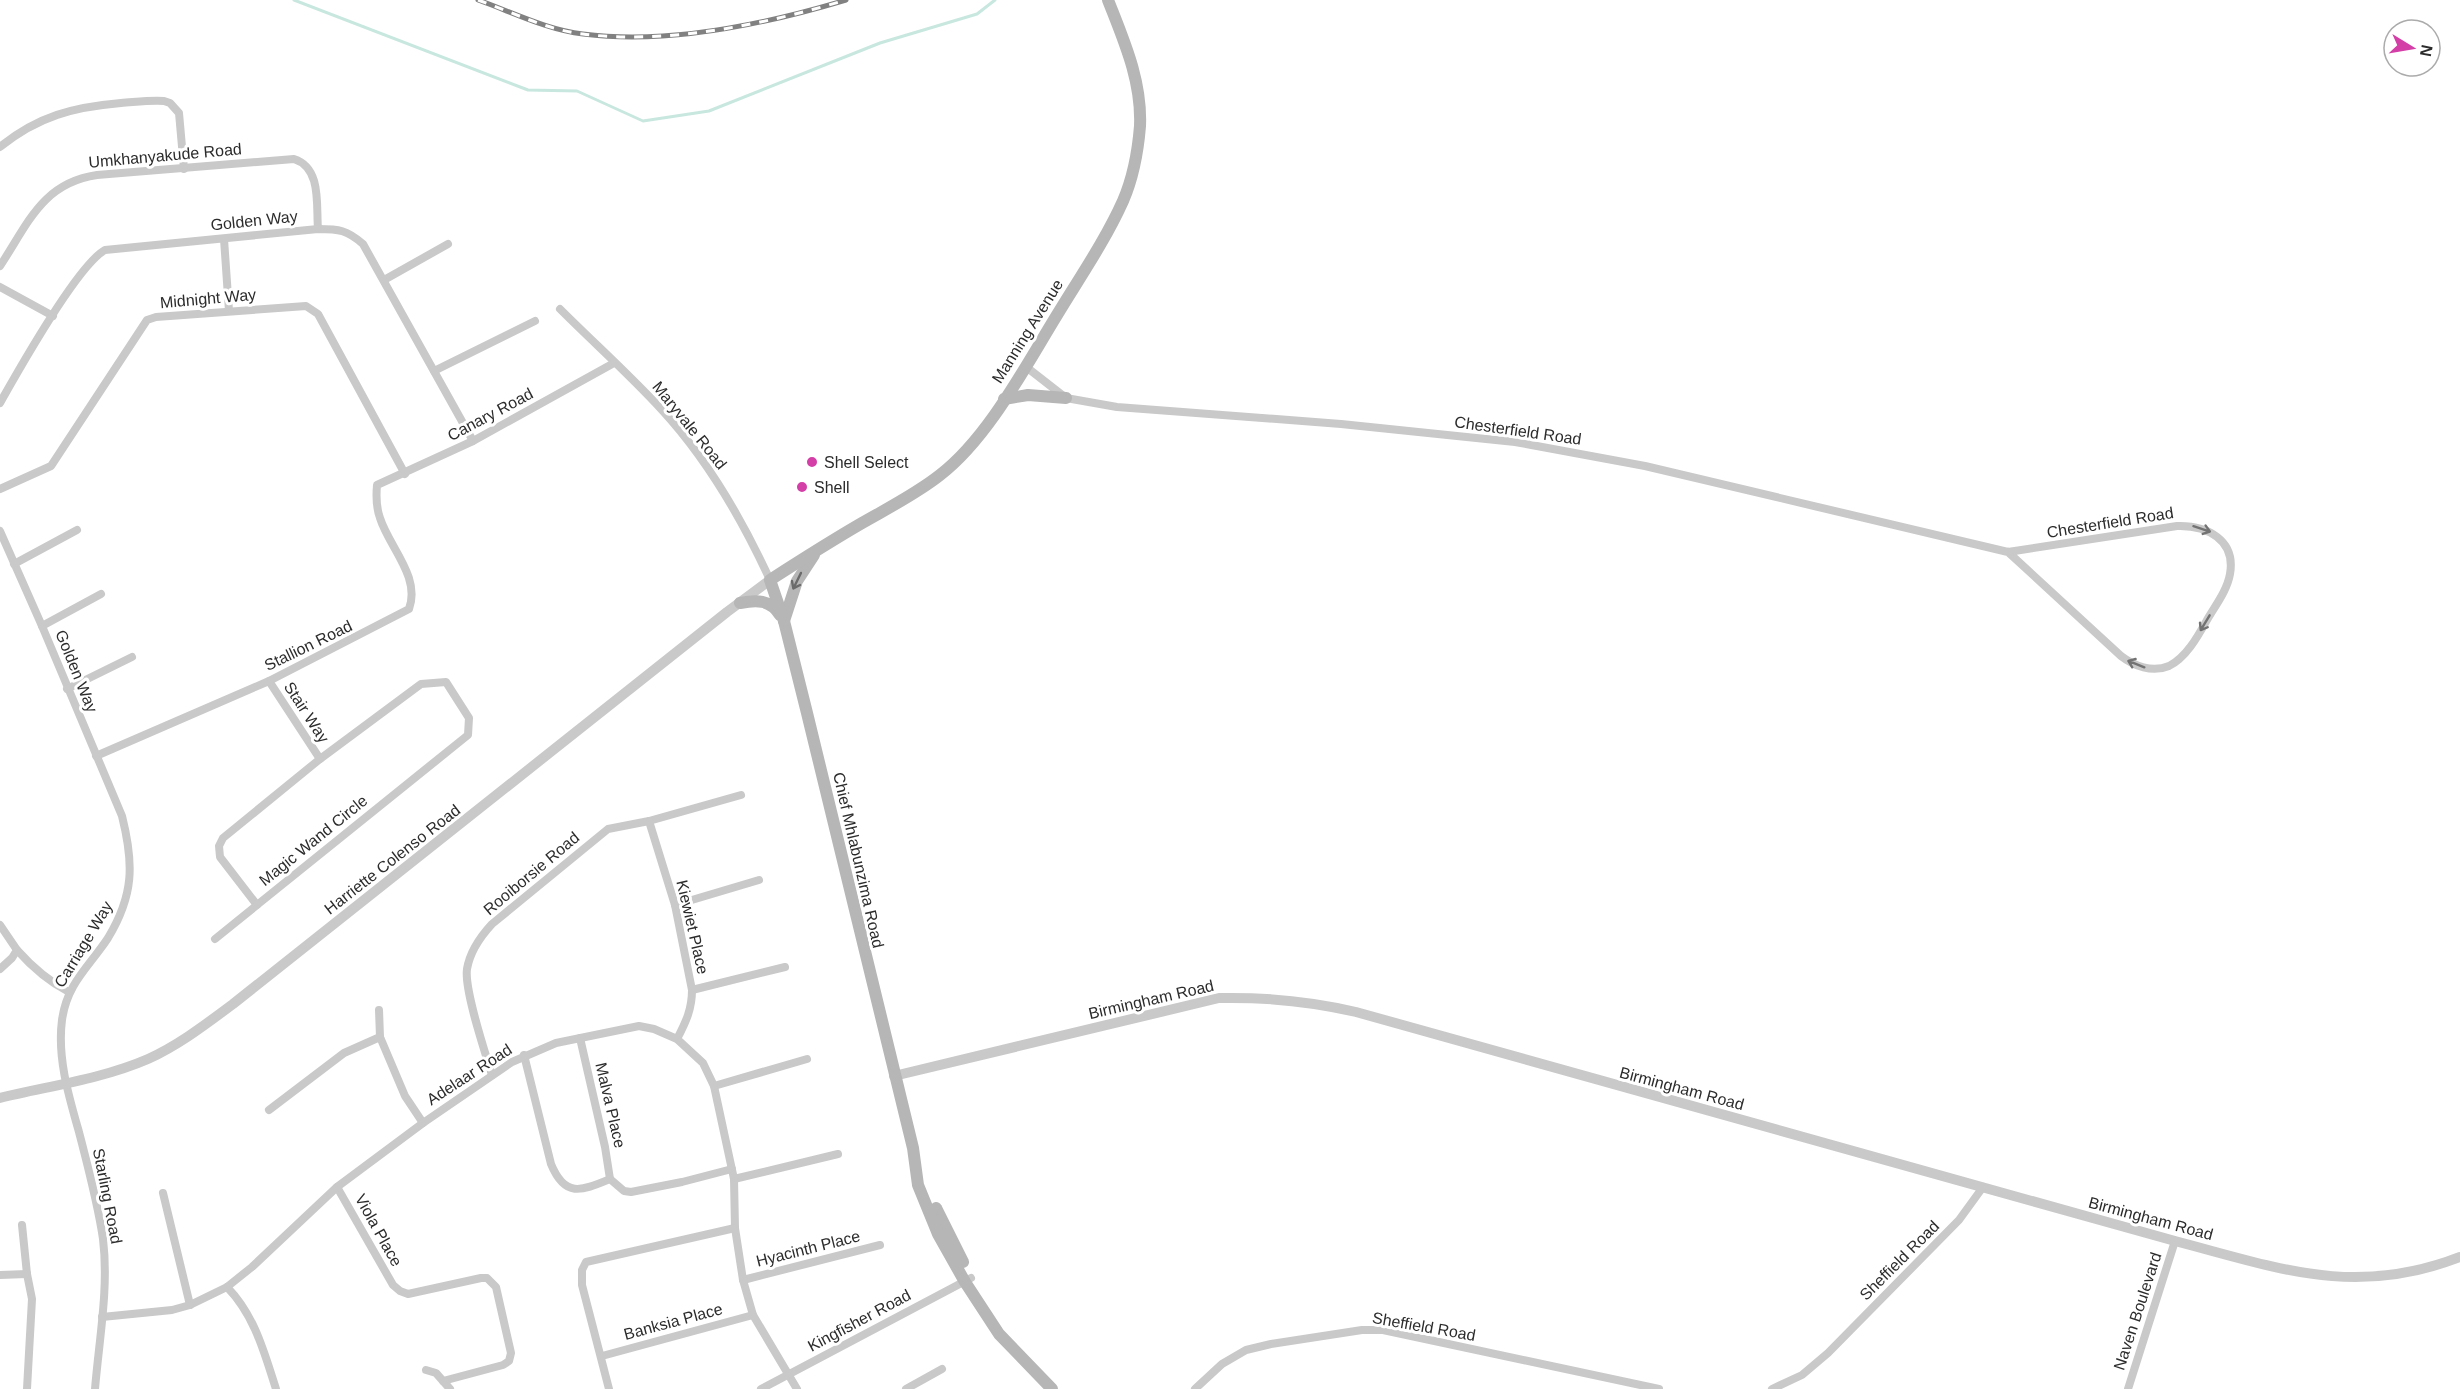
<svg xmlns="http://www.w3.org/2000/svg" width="2460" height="1389" viewBox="0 0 2460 1389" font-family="Helvetica,sans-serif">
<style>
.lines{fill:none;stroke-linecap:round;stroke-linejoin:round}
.stream{stroke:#c8e7df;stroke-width:3}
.minor{stroke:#c9c9c9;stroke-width:8}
.tertiary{stroke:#c9c9c9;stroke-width:10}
.secondary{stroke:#b6b6b6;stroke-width:12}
.rail-casing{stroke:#818181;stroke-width:5}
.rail{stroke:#fff;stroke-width:3;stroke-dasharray:9;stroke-linecap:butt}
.oneway{stroke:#737373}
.oneway2{stroke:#6a6a6a}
.poi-dot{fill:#d33ea7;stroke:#fff;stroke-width:2}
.labels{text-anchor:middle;stroke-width:6;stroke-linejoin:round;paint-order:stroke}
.street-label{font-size:16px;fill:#2c2c2c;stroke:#fff}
.poi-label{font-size:16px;fill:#2c2c2c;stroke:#fff;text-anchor:start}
</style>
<rect width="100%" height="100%" fill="#fff"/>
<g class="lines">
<polyline class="stream" points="294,0 528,90 577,91 643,121 709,111 880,43 977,14 995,0"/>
<g class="minor">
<path d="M0,147c38,-31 74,-40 121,-44 15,-1 29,-3 43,-2l6,2 9,10 5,56"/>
<polyline points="224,239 229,311"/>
<path d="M0,266c28,-42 42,-83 97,-91l197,-16c28,9 22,46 24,70"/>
<polyline points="384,280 448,244"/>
<polyline points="0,287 53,316"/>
<path d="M560,309c34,34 70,66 102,101 46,50 80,109 108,170"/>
<path d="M1025,366l41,32 51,9 224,17 174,18 130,24 363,86 169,-26c30,-1 59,14 53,48 -3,17 -15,32 -23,46 -9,16 -21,38 -38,46 -17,7 -35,0 -48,-10l-113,-104"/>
<polyline points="434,371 535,321"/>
<path d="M0,403c18,-32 78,-138 105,-153l213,-21c21,0 29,1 45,15l110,197"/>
<polyline points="0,489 51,466 147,320 156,317 306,306 318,314 405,474"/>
<path d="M0,531l42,95 80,190c12,48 12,79 -14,122 -19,29 -41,45 -46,82 -5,38 7,77 17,112 9,35 19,72 24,107 6,49 -4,101 -8,150"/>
<polyline points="14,564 77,530"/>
<polyline points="42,626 101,594"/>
<polyline points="269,681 320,759"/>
<polygon points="446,682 469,718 468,735 257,905 220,857 219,846 223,838 320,759 421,684"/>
<polyline points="67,689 132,657"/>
<path d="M96,756l173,-75 140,-72c12,-32 -20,-62 -29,-91 -4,-11 -4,-22 -3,-33l96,-44 141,-78"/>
<path d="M649,821l26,84 17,85c0,19 -6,32 -15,49"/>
<polyline points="675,905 759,880"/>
<polyline points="0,925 17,950 12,958 0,969"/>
<polyline points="215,939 257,905"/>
<path d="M17,950c16,18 31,31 52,42"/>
<polyline points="692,990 785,967"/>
<polyline points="379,1010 380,1037 405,1096 423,1123"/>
<polyline points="580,1038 605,1147 610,1179"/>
<path d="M524,1055l27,109c14,34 30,27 59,15l14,12 7,1 51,-10 50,-13"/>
<path d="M492,1075c-7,-23 -28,-85 -25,-106 3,-18 13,-32 25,-45l116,-95 41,-8 92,-26"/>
<polyline points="714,1086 807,1059"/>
<polyline points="269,1110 344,1053 380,1037"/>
<polyline points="734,1179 838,1154"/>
<polyline points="337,1187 393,1285 400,1291 408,1294 481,1278 487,1278 496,1287 511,1353 509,1361 503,1365 443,1381"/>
<polyline points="163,1193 190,1305"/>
<polyline points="22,1225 27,1274 32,1299 27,1389"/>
<polyline points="0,1275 27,1274"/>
<polyline points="743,1280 880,1245"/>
<path d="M227,1287c28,29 37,65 49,102"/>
<polyline points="102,1317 172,1310 190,1305 227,1287 252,1267 337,1187 423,1123 512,1062 556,1043 639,1026 654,1029 677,1039 703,1063 714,1086 734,1179 735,1228 743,1280 753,1315 797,1389"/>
<polyline points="602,1356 753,1315"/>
<polyline points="426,1370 436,1373 450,1389"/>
<polyline points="609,1389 582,1285 582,1270 586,1262 735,1228"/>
<polyline points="761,1389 971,1278"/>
<polyline points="906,1389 942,1369"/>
<polyline points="1195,1389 1222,1364 1246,1350 1271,1344 1362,1330 1383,1330 1659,1389"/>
<polyline points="1772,1389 1802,1375 1828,1353 1959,1220 1983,1187"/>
<polyline points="2128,1389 2175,1241"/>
</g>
<g class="tertiary">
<path d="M894,1076l325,-78c49,-1 90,3 137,14l819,229c103,27 180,57 285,16"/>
<path d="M0,1098c49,-12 102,-19 148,-39 31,-14 58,-35 85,-55l494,-392 43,-32"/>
</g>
<g class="secondary">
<polyline points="1004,399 1028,395 1066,398"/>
<path d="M740,603c16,-3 30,-4 40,12"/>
<polyline points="784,621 797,581 814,555"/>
<polyline points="936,1208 963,1262"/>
<path d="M1052,1389l-53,-55 -34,-52 -27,-48 -20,-49 -5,-37 -106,-435 -23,-92 -14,-41c31,-20 61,-39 92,-57 26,-15 54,-29 78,-48 48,-37 85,-108 117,-160 23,-38 48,-74 66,-114 10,-23 15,-50 17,-75 2,-45 -16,-85 -32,-126"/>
</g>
<g class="rail-casing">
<path id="rail" d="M478,0c34,12 69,30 105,34 84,11 183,-10 263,-34"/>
</g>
<use href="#rail" class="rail"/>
</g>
<defs><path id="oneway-shaft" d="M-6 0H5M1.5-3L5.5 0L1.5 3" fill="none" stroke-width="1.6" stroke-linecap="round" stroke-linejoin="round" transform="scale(1.5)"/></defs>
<g class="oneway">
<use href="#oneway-shaft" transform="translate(2202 529) rotate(18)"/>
<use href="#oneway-shaft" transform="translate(2205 623) rotate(121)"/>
<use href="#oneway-shaft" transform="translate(2136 664) rotate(-158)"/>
</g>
<use class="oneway2" href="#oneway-shaft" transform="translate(797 581) rotate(116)"/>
<g class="poi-dot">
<circle cx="812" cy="462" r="6"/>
<circle cx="802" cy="487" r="6"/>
</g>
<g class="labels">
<g class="street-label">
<text transform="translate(165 155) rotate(-5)" y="6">Umkhanyakude Road</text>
<text transform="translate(254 220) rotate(-6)" y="6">Golden Way</text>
<text transform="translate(208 298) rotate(-5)" y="6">Midnight Way</text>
<text transform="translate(1027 331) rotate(-58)" y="6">Manning Avenue</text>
<text transform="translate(490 414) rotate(-28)" y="6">Canary Road</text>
<text transform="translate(690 425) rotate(51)" y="6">Maryvale Road</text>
<text transform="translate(1518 430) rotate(8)" y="6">Chesterfield Road</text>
<text transform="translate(2110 522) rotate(-9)" y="6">Chesterfield Road</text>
<text transform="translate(308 645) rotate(-26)" y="6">Stallion Road</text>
<text transform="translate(77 671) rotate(68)" y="6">Golden Way</text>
<text transform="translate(307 712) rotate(57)" y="6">Stair Way</text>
<text transform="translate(313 840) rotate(-39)" y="6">Magic Wand Circle</text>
<text transform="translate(392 859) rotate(-38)" y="6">Harriette Colenso Road</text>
<text transform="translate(859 860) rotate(77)" y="6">Chief Mhlabunzima Road</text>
<text transform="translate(531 873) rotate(-40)" y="6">Rooiborsie Road</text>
<text transform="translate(693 927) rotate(77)" y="6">Kiewiet Place</text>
<text transform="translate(83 944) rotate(-59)" y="6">Carriage Way</text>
<text transform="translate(1151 999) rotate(-13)" y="6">Birmingham Road</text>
<text transform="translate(469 1074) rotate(-33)" y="6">Adelaar Road</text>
<text transform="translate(1682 1088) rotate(15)" y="6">Birmingham Road</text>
<text transform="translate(611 1105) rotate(77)" y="6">Malva Place</text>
<text transform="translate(108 1196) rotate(79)" y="6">Starling Road</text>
<text transform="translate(2151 1218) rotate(15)" y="6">Birmingham Road</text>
<text transform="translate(379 1230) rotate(61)" y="6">Viola Place</text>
<text transform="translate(808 1248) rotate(-14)" y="6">Hyacinth Place</text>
<text transform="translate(1899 1260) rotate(-45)" y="6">Sheffield Road</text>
<text transform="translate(2137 1311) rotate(-72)" y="6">Naven Boulevard</text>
<text transform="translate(859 1320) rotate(-28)" y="6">Kingfisher Road</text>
<text transform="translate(673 1321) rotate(-15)" y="6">Banksia Place</text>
<text transform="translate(1424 1326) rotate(10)" y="6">Sheffield Road</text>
</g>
<g class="poi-label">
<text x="824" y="468">Shell Select</text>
<text x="814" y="493">Shell</text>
</g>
</g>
<g transform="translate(2412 48) rotate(101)"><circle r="28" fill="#ffffff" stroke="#ababab" stroke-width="1.5"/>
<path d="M0-4.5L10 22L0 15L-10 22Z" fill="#d33ea7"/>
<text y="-9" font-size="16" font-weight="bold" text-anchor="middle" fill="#2c2c2c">N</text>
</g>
</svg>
